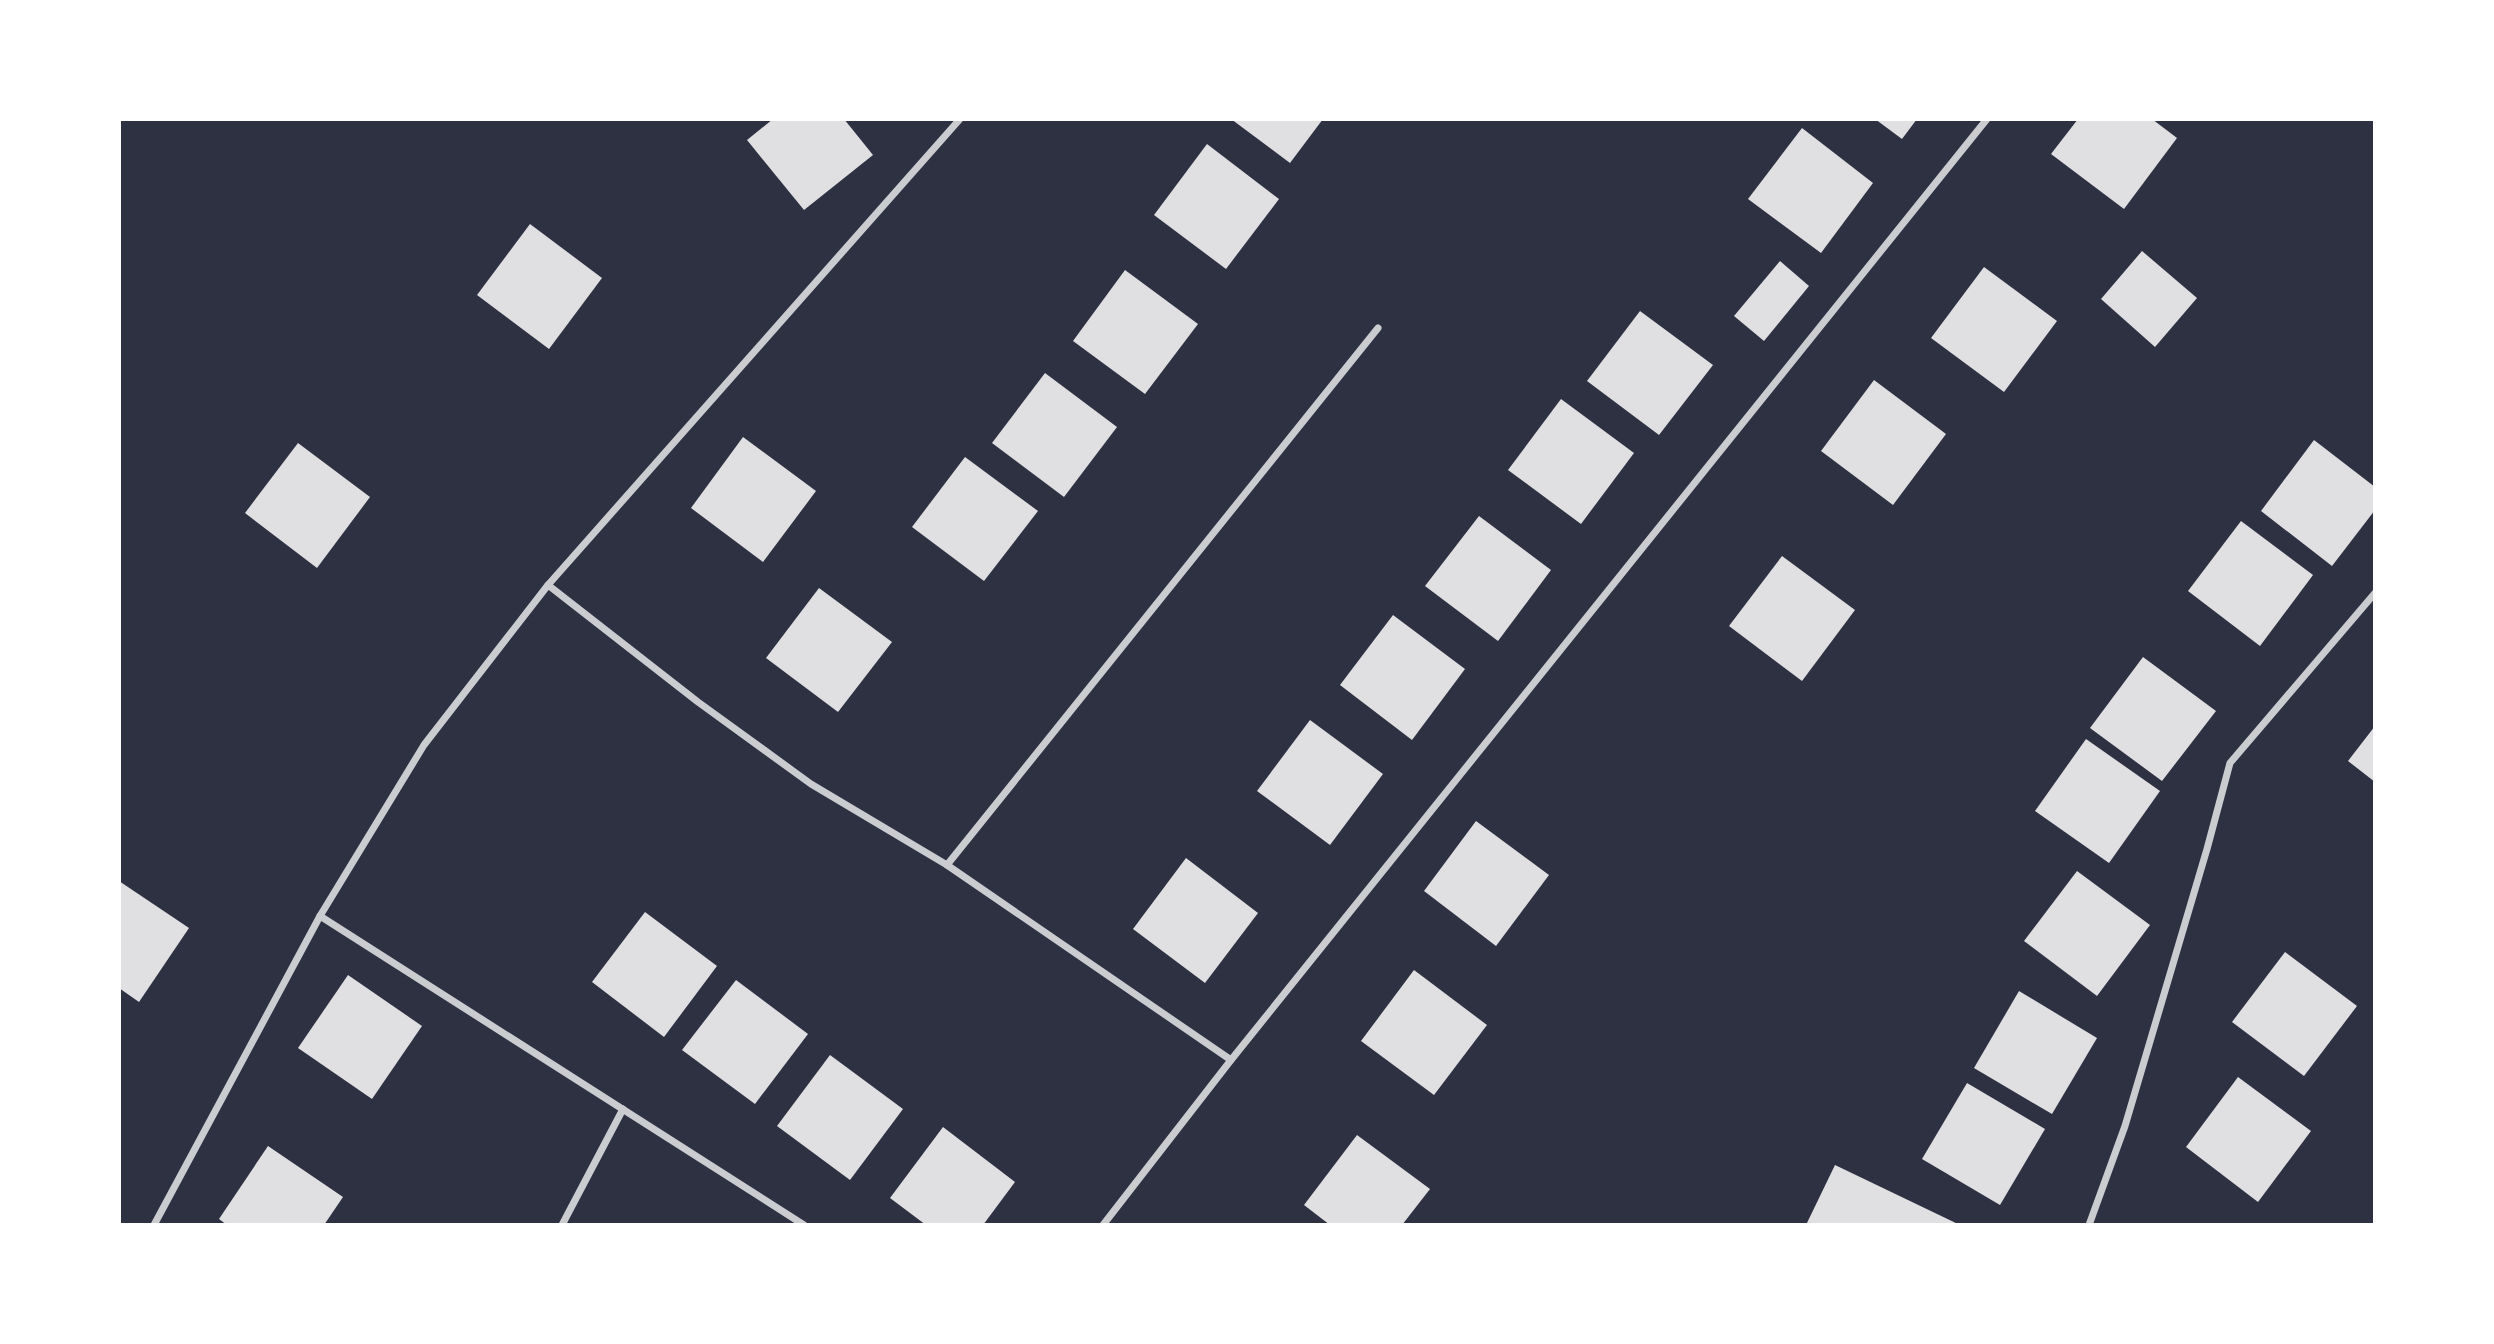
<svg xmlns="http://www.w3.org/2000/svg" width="2494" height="1344" viewBox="0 0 2494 1344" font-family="'Playfair Display',serif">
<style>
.building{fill:#e0e0e3}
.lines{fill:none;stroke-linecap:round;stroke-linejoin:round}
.minor{stroke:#caccd0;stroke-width:7}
</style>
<rect width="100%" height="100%" fill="#2d3142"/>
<g class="building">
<polygon points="773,119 844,119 873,155 804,210 747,140"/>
<polygon points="1231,119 1323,119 1290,163"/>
<polygon points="1875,119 1917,119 1902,139"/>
<polygon points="2078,119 2152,119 2177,138 2124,209 2051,154"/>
<polygon points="1802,128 1873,183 1821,253 1748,199"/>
<polygon points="1207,144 1279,199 1226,269 1154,215"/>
<polygon points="530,224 602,278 549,349 477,295"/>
<polygon points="2142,251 2197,298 2155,347 2101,299"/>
<polygon points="1780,261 1809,286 1764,341 1734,316"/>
<polygon points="1984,267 2057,321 2004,392 1931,338"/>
<polygon points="1125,270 1198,324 1145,394 1073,341"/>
<polygon points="1640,311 1713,365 1659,435 1587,381"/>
<polygon points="1045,373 1117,427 1064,497 992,443"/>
<polygon points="1874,380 1946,434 1893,505 1821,451"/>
<polygon points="1561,399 1634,453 1581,524 1508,470"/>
<polygon points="743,437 816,491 763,562 691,508"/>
<polygon points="2314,440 2375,487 2375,510 2332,566 2261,511"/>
<polygon points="298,443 370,497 317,568 245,513"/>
<polygon points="965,457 1038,511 984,581 912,527"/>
<polygon points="1479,516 1551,570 1498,641 1425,586"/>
<polygon points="2241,521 2313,575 2260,646 2188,591"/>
<polygon points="1782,556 1855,610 1802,681 1729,626"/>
<polygon points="819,588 892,642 838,712 766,658"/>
<polygon points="1393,615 1465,669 1412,740 1340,685"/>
<polygon points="2143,657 2216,711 2162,781 2090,728"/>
<polygon points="1310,720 1383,774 1330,845 1257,791"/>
<polygon points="2375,726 2375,782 2348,761"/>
<polygon points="2086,739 2160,791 2109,863 2035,811"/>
<polygon points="1476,821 1549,875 1496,946 1424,891"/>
<polygon points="1186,858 1258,913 1205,983 1133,929"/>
<polygon points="2077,871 2150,925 2097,996 2024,941"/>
<polygon points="119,881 189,928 139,1002 119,988"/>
<polygon points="645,912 717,966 664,1037 592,982"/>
<polygon points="2285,952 2357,1006 2304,1076 2232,1022"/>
<polygon points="1414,970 1487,1025 1434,1095 1361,1041"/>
<polygon points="348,975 422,1026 372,1099 298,1048"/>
<polygon points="736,980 808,1034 755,1104 682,1050"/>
<polygon points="2019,991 2097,1038 2052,1114 1974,1068"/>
<polygon points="830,1055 903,1109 850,1180 777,1126"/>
<polygon points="2238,1077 2311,1131 2258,1202 2186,1147"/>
<polygon points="1967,1083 2045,1129 2000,1205 1922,1159"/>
<polygon points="943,1127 1015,1182 983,1225 926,1225 890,1198"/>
<polygon points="1357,1135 1430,1189 1402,1225 1330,1225 1304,1205"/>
<polygon points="268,1146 343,1197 324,1225 227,1225 219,1219"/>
<polygon points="1835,1165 1960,1225 1806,1225"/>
</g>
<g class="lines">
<g class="minor">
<polyline points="548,585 698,702 811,784 947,865 1231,1060"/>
<polyline points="947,865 1378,328"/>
<polyline points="320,916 804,1225"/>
<polyline points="154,1225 320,916 424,745 548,585 960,119"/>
<polyline points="562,1225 623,1109"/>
<polyline points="1103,1225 1231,1060 1987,119"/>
<polyline points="2089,1225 2125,1126 2207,849 2230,763 2375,593"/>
</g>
</g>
<rect width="2494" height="1344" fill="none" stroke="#ffffff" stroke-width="242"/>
</svg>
